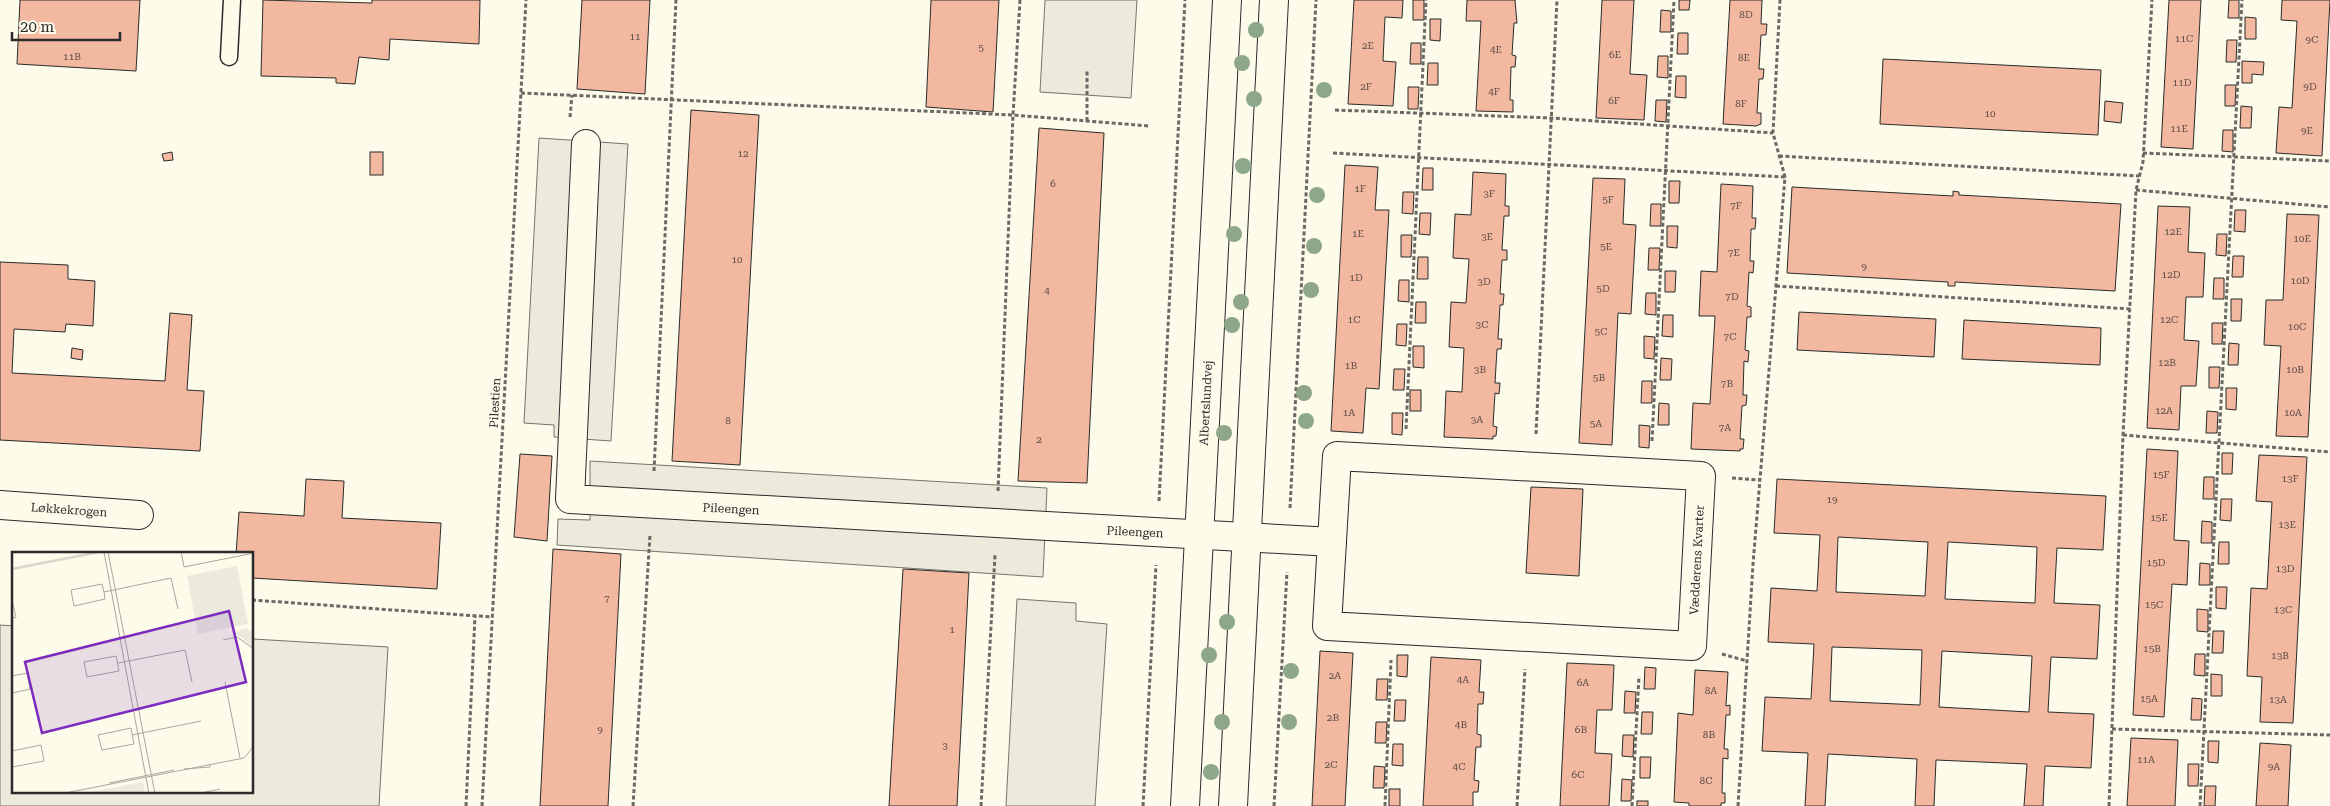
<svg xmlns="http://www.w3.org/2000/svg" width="2330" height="806" viewBox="0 0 2330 806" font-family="'Roboto Serif',serif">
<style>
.green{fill:#ecebdb;stroke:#74746e}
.parking{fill:#eceadb;stroke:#74746e}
.building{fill:#f2b8a0;stroke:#2b2b2b;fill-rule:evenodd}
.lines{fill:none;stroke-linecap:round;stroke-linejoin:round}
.lane-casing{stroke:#2b2b2b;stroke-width:19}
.street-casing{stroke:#2b2b2b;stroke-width:30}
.secondary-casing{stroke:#2b2b2b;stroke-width:30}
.path{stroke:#6a6964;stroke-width:3;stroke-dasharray:4 2.5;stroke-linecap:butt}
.lane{stroke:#fdfbea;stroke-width:16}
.street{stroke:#fdfbea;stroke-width:28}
.secondary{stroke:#fdfbea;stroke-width:28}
.tree{fill:#8ea78a}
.labels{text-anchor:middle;stroke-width:4;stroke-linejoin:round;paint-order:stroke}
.number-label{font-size:10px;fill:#5d4e48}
.street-label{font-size:12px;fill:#2b2b2b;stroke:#fdfbea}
.inset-river{fill:none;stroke:#d8d7c9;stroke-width:2.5}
.inset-road{fill:none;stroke:#a9a89e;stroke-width:1}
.view{fill:#7b2cbf;fill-opacity:0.15;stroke:#7b2cbf;stroke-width:2.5}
.inset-edge{fill:none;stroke:#2b2b2b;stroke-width:2.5}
</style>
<rect width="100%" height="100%" fill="#fdfbea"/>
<polygon class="green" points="0,625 14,626 14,792 252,792 253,639 388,647 379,806 0,806"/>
<g class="parking">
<polygon points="1045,0 1137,0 1131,98 1040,92"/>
<polygon points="539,138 628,144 611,441 554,437 554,425 524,423"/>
<polygon points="590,461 1047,488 1043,577 557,545 558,519 590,520"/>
<polygon points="1017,599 1076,603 1076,621 1107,624 1095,806 1006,806"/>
</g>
<g class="building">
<polygon points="20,0 140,0 136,71 17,64"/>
<polygon points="263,0 372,3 372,0 480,0 479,44 390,39 389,60 359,57 355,84 336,83 336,78 261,76"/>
<polygon points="582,0 650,0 645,94 577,89"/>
<polygon points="931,0 999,0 993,112 926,107"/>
<polygon points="1354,0 1403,0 1402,18 1385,17 1383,61 1396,62 1393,106 1348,104"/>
<rect x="1413" y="0" width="11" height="20"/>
<polygon points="1467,0 1515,0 1517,23 1514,23 1512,55 1516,56 1515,67 1511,67 1510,100 1513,100 1513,112 1476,111 1481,21 1466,21"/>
<polygon points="1602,0 1634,0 1630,74 1647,75 1644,120 1596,118"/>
<polygon points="1679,0 1690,0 1689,10 1679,10"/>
<polygon points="1730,0 1762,0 1761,24 1767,24 1766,35 1761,35 1759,69 1764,69 1763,79 1759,79 1757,113 1761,113 1761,124 1756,126 1723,124"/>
<polygon points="2169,0 2201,0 2193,149 2161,147"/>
<polygon points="2229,0 2239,0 2239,18 2228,18"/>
<polygon points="2282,0 2330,0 2322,156 2276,153 2279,107 2292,108 2297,21 2281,20"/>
<polygon points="1661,10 1671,11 1671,32 1660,32"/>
<polygon points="2245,17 2256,18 2256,39 2245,39"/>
<polygon points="1430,19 1441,19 1440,41 1430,40"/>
<polygon points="1678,33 1688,33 1688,54 1677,54"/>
<polygon points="2227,40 2237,40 2236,62 2226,62"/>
<polygon points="1411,43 1421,43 1421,64 1410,64"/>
<polygon points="1658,56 1668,56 1668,78 1657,77"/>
<polygon points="1883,59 2101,70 2098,135 1880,124"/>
<polygon points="2242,61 2264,62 2263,75 2252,74 2252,83 2242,83"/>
<polygon points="1428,63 1438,63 1438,85 1427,85"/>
<polygon points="1676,76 1686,76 1686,98 1675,97"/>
<polygon points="2225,85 2236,85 2235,106 2225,106"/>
<polygon points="1408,87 1419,87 1418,109 1408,109"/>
<polygon points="1656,100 1667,100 1666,122 1655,121"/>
<polygon points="2105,101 2123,103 2121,123 2104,121"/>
<polygon points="2241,106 2252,107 2251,128 2240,128"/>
<polygon points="691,110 759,115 740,465 672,461"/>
<polygon points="1039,128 1104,133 1087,483 1018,481"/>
<polygon points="2223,130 2233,130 2233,152 2222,151"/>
<polygon points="172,152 173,160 164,161 162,154"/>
<rect x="370" y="152" width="13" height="23"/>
<polygon points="1345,165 1378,167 1375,210 1389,210 1379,389 1366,388 1363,433 1331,431"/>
<polygon points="1423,168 1433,168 1433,190 1422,190"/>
<polygon points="1473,172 1506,174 1505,206 1509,206 1509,216 1504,216 1502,250 1507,250 1507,260 1502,260 1500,294 1504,294 1503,305 1500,305 1498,339 1502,339 1501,349 1497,349 1495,383 1500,383 1499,394 1495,393 1493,426 1497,427 1496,436 1493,436 1493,439 1444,437 1446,391 1462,392 1464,348 1449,347 1451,302 1466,303 1469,259 1453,258 1455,214 1471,215"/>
<polygon points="1593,178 1625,179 1623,224 1636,225 1631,314 1618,313 1612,445 1579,443"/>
<polygon points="1669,181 1680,181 1679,203 1669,203"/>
<polygon points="1721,184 1753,186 1752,218 1756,218 1755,229 1751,229 1750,261 1754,261 1753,273 1749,272 1747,306 1751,307 1751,317 1747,317 1745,350 1749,351 1748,362 1744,361 1743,395 1747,395 1746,405 1742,406 1740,439 1744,439 1743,449 1740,449 1740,451 1691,449 1693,403 1710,404 1715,316 1699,316 1701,271 1717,272"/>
<polygon points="1792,187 1953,196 1953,191 1959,192 1959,195 2121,204 2115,291 1955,282 1955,286 1948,286 1948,282 1787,273"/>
<polygon points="1403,192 1414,192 1413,214 1402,213"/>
<polygon points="1651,204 1661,204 1661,226 1650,226"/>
<polygon points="2158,206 2190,207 2188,252 2205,253 2203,297 2186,297 2184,340 2199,341 2196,386 2181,386 2179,430 2147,428"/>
<polygon points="2235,210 2246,210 2245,232 2234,231"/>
<polygon points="1420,213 1431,213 1430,235 1419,234"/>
<polygon points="2287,214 2319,215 2308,437 2276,436 2281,346 2264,345 2266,300 2283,300"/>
<polygon points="1667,226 1678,226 1677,248 1667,247"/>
<polygon points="2217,234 2227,234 2226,256 2216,255"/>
<polygon points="1401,235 1412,235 1411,257 1401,257"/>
<polygon points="1649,248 1660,248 1659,270 1648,270"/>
<polygon points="2233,256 2244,256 2243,277 2232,277"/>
<polygon points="1418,257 1428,257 1428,279 1417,279"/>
<polygon points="0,262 68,265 68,279 95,281 93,326 66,324 65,332 14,329 12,373 165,381 170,313 192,315 187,390 204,391 200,451 0,440"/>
<polygon points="1665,271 1676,271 1675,292 1665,292"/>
<polygon points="2214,278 2224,278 2224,299 2213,299"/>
<polygon points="1399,280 1409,280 1409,302 1398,301"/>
<polygon points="1646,293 1656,293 1656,315 1645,314"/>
<polygon points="2231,299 2242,299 2241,321 2231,321"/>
<polygon points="1416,302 1426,302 1426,323 1415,323"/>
<polygon points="1799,312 1936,319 1934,357 1797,350"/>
<polygon points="1663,315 1673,315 1673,337 1662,336"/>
<polygon points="1964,320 2101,328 2100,365 1962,359"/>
<polygon points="2212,323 2223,323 2222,344 2212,344"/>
<polygon points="1397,324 1407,324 1406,346 1396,345"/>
<polygon points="1644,336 1655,337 1654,359 1644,358"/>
<polygon points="2229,343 2239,344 2238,365 2228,365"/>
<polygon points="1413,346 1424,346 1424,368 1413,367"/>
<polygon points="72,348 83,350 82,360 71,358"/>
<polygon points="1661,358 1672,359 1671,380 1660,380"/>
<polygon points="2209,367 2220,367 2219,388 2209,388"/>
<polygon points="1394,369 1405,369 1404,390 1393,390"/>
<polygon points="1642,381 1652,381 1652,403 1641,403"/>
<polygon points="2226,388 2237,388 2236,410 2226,409"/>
<rect x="1410" y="390" width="11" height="21"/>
<polygon points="1659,403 1669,404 1669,425 1658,425"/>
<polygon points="2207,411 2218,412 2217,433 2206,433"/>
<polygon points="1392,413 1403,413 1402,435 1392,434"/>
<polygon points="1639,425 1650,426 1649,448 1639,447"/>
<polygon points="2147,449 2178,451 2174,540 2189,541 2187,585 2172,584 2164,717 2133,715"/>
<polygon points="2222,453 2233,453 2232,474 2222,474"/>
<polygon points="520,454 552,456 547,541 514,537"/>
<polygon points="2259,455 2307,457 2293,723 2260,722 2262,677 2247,676 2251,588 2267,589 2272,502 2256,501"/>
<polygon points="2204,477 2214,477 2214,499 2203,499"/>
<polygon points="306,479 344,481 342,518 441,523 437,589 252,578 252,554 236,554 239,512 304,516"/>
<path d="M1777,479l329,17 -3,54 -46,-2 -3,55 46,2 -3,54 -46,-2 -3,55 46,2 -3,54 -46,-2 -2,40h-19l3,-42 -91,-4 -2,46h-19l2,-47 -89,-5 -3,52h-20l3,-53 -46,-2 3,-54 46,2 3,-55 -46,-2 3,-54 46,3 3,-56 -46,-2zM1838,537l90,5 -3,54 -89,-4zM1948,542l89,5 -2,56 -90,-4zM1832,647l90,3 -2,55 -90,-4zM1942,651l90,5 -3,56 -90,-5z"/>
<polygon points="1531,487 1583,489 1579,576 1526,573"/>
<polygon points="2221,499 2232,499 2231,521 2220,520"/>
<polygon points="2202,521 2212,522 2212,543 2201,543"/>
<polygon points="2219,542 2229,542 2229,564 2218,564"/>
<polygon points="553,549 621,554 608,806 540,806"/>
<polygon points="2200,563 2210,564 2210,585 2199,585"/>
<polygon points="903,569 969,573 957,806 889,806"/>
<polygon points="2216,587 2227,587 2226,609 2216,608"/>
<polygon points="2197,609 2208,610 2208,632 2197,631"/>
<polygon points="2213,631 2224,631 2223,653 2212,653"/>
<polygon points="1320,651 1353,653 1345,806 1312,806"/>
<polygon points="2195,654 2205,654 2205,676 2194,675"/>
<polygon points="1397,655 1408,655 1407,677 1397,676"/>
<polygon points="1431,657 1481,660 1479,692 1484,692 1483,704 1478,704 1477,734 1481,735 1481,747 1476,747 1474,780 1479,781 1478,792 1473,792 1473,806 1423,806"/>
<polygon points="1567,663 1614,665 1612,710 1597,710 1595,753 1612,754 1609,806 1560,806"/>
<polygon points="1645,667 1656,668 1655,689 1644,689"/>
<polygon points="1695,670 1728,672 1726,706 1730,705 1730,715 1726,715 1724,749 1728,749 1728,759 1723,758 1722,793 1725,793 1725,803 1721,803 1721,806 1689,806 1689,803 1674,802 1678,713 1693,715"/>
<polygon points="2211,674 2222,675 2222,696 2211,696"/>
<polygon points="1377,679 1388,679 1387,700 1376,700"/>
<polygon points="1625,691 1636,692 1635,713 1624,713"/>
<polygon points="2192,698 2202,699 2201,720 2191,720"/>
<polygon points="1395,700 1406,700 1405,721 1394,721"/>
<polygon points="1642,712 1653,712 1652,734 1641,734"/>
<polygon points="1376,722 1387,722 1386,743 1375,743"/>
<polygon points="1623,735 1634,735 1633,757 1622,756"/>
<polygon points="2131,738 2178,740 2175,806 2127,806"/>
<polygon points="2208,741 2219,741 2218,763 2208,762"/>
<polygon points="2260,743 2291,745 2288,806 2256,806"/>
<polygon points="1393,744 1403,744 1403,766 1392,765"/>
<polygon points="1640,757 1651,757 1650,778 1640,778"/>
<polygon points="2188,764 2199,764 2198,786 2188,786"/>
<polygon points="1374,766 1385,767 1384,788 1373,788"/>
<polygon points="1622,779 1632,780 1631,801 1621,801"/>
<polygon points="2205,786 2216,786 2215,806 2204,806"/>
<rect x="1389" y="789" width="11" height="17"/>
<rect x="1637" y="801" width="11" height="5"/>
</g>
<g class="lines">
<g class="lane-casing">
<polyline id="lane" points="229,57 232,0"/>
</g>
<g class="street-casing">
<g id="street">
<polyline points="586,144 570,499 1332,542"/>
<polygon points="1337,456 1701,476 1692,646 1327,626"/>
<polyline points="0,505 139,515"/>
</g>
</g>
<g class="secondary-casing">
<g id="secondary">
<polyline points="1185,806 1227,0"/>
<polyline points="1233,806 1274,0"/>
</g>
</g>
<g class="path">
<polyline points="521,93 1013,115 1149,126"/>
<polyline points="1335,110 1551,118 1773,133"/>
<polyline points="570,117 572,95"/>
<polyline points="1087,121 1087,69"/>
<polyline points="1333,153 1785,177"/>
<polyline points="2143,153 2330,161"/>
<polyline points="1779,156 2139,176"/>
<polyline points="2136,190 2330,207"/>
<polyline points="1776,286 2130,309"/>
<polyline points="1406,429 1426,0"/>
<polyline points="1536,434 1557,0"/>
<polyline points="2123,435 2330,452"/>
<polyline points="1652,441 1674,0"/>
<polyline points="654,471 676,0"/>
<polyline points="1732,478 1760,480"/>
<polyline points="998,491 1013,115 1020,0"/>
<polyline points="1159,501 1185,0"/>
<polyline points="1290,508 1316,0"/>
<polyline points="252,600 492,617"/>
<polyline points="1722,654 1747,661"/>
<polyline points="2112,729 2330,735"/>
<polyline points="466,806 475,616"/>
<polyline points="482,806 526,0"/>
<polyline points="633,806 650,535"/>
<polyline points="981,806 995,555"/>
<polyline points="1143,806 1156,565"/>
<polyline points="1274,806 1287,572"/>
<polyline points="1385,806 1391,660"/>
<polyline points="1517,806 1525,669"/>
<polyline points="1632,806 1639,676"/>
<polyline points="1738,806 1753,564 1785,177 1773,133 1780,0"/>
<polyline points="2109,806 2123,435 2136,190 2143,162 2152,0"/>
<polyline points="2200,806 2242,0"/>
</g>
<use href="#lane" class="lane"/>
<use href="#street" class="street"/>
<use href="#secondary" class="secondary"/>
</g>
<g class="tree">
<circle cx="1256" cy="30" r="8"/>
<circle cx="1242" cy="63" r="8"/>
<circle cx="1324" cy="90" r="8"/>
<circle cx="1254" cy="99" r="8"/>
<circle cx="1243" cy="166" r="8"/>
<circle cx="1317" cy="195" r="8"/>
<circle cx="1234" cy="234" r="8"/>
<circle cx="1314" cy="246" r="8"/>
<circle cx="1311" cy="290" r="8"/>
<circle cx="1241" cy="302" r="8"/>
<circle cx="1232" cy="325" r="8"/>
<circle cx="1304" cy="393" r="8"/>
<circle cx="1306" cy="421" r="8"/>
<circle cx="1224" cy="433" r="8"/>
<circle cx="1227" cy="622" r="8"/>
<circle cx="1209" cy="655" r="8"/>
<circle cx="1291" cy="671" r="8"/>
<circle cx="1222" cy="722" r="8"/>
<circle cx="1289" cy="722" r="8"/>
<circle cx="1211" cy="772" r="8"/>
</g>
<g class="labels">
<g class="number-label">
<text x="1746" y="18">8D</text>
<text x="635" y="40">11</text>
<text x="2184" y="42">11C</text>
<text x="2312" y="43">9C</text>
<text x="1368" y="49">2E</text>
<text x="981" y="51">5</text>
<text x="1496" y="53">4E</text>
<text x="1615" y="58">6E</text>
<text x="72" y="60">11B</text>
<text x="1744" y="61">8E</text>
<text x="2182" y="86">11D</text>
<text x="1366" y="90">2F</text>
<text x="2310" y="90">9D</text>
<text x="1494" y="95">4F</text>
<text x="1614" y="104">6F</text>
<text x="1741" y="107">8F</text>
<text x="1990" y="117">10</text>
<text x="2179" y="132">11E</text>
<text x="2307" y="134">9E</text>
<text x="743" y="157">12</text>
<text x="1053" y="187">6</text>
<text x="1360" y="192">1F</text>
<text x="1489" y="197">3F</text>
<text x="1608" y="203">5F</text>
<text x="1736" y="209">7F</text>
<text x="2173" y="235">12E</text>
<text x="1358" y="237">1E</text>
<text x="1487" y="240">3E</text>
<text x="2302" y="242">10E</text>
<text x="1606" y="250">5E</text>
<text x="1734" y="256">7E</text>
<text x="737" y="263">10</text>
<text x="1864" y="270">9</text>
<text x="2171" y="278">12D</text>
<text x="1356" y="281">1D</text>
<text x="2300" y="284">10D</text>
<text x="1484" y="285">3D</text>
<text x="1603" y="292">5D</text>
<text x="1047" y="294">4</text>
<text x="1732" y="300">7D</text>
<text x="1354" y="323">1C</text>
<text x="2169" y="323">12C</text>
<text x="1482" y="328">3C</text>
<text x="2297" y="330">10C</text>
<text x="1601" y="335">5C</text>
<text x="1730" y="340">7C</text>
<text x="2167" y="366">12B</text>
<text x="1351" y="369">1B</text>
<text x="1480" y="373">3B</text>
<text x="2295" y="373">10B</text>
<text x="1599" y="381">5B</text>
<text x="1727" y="387">7B</text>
<text x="2164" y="414">12A</text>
<text x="1349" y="416">1A</text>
<text x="2293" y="416">10A</text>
<text x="1477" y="423">3A</text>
<text x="728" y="424">8</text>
<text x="1596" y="427">5A</text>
<text x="1725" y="431">7A</text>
<text x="1039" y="443">2</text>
<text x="2161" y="478">15F</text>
<text x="2290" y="482">13F</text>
<text x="1832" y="503">19</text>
<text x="2159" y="521">15E</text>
<text x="2287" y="528">13E</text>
<text x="2156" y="566">15D</text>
<text x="2285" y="572">13D</text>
<text x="607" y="602">7</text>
<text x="2154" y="608">15C</text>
<text x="2283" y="613">13C</text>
<text x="952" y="633">1</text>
<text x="2152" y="652">15B</text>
<text x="2280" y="659">13B</text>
<text x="1335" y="679">2A</text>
<text x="1463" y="683">4A</text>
<text x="1583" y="686">6A</text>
<text x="1711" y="694">8A</text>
<text x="2149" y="702">15A</text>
<text x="2278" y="703">13A</text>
<text x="1333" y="721">2B</text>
<text x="1461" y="728">4B</text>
<text x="600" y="733">9</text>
<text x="1581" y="733">6B</text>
<text x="1709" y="738">8B</text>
<text x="945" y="749">3</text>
<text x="2146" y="763">11A</text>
<text x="1331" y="768">2C</text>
<text x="1459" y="770">4C</text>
<text x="2274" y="770">9A</text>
<text x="1578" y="778">6C</text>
<text x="1706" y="784">8C</text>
</g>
<g class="street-label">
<text transform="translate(495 403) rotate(-87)" y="4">Pilestien</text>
<text transform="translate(1206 403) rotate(-87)" y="4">Albertslundvej</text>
<text transform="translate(731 509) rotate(3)" y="4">Pileengen</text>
<text transform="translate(69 510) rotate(4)" y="4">Løkkekrogen</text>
<text transform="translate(1135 532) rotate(3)" y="4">Pileengen</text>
<text transform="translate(1697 560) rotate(-87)" y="4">Vædderens Kvarter</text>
</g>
</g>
<g transform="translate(12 552)">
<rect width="241" height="241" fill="#fdfbea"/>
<path d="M225,14l11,58 -50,10 -11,-58zM234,76l7,5v14l-19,-15zM131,230l2,11h-59z" fill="#ecebdb"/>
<path class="inset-river" d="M0,17l87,-17"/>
<path class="inset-road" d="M92,0l45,242M96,0l47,242M169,0l3,15 70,-14M92,40l1,7 -31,7 -3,-16 31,-6 2,8 67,-14 7,31M0,49l4,16 -4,1M211,88l14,-3 17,12M104,104l3,15 -32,6 -3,-15zM106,111l67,-13 7,32M0,124l15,-3 3,16 -18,4M213,130l15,76M119,176l3,16 -32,6 -4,-15zM120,183l69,-14M0,199l29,-6 3,16 -32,6M172,217l26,-2v-3M97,231l65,-13M48,242l184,-36 10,-12M184,242l24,-5"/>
<path class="view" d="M217,59l17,71 -204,51 -17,-71z"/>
<rect width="241" height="241" class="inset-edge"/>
</g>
<path d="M12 32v8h108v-8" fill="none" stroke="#2b2b2b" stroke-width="2.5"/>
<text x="20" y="32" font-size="15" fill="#2b2b2b" stroke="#fdfbea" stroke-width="4" paint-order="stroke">20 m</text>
</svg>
